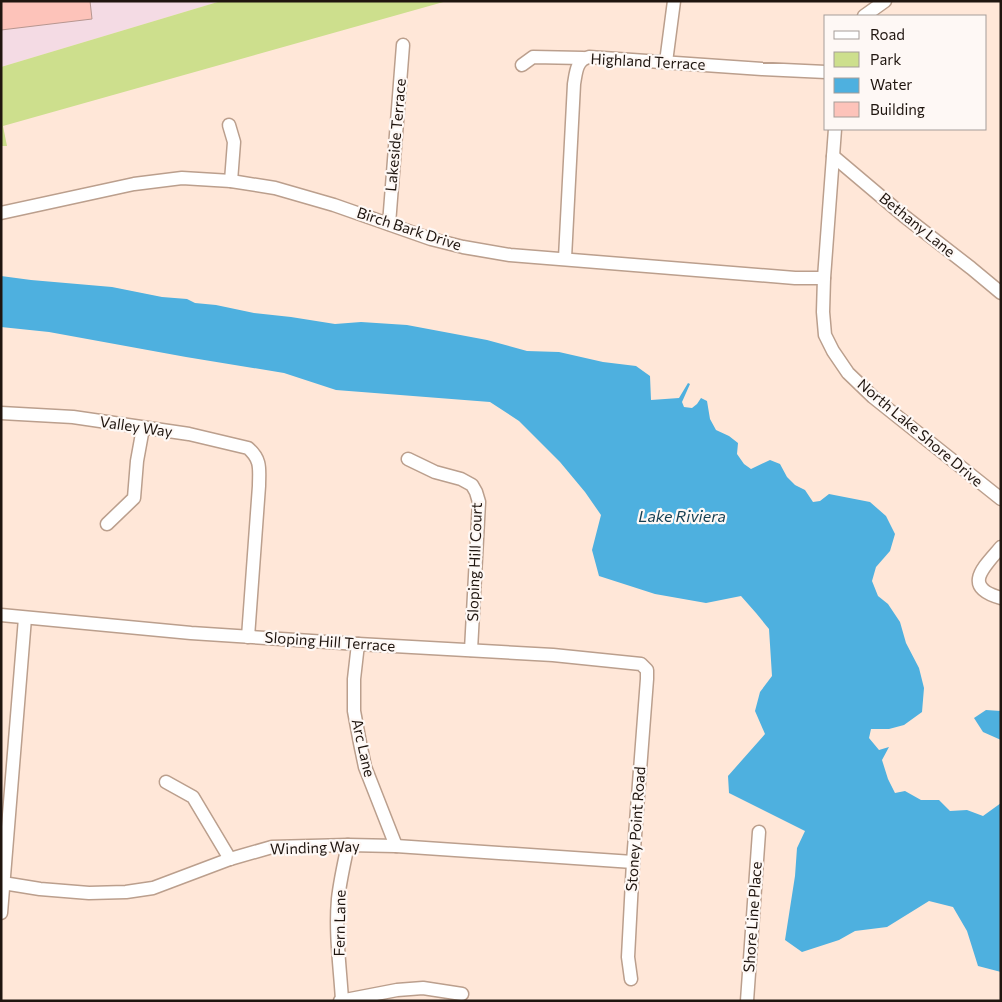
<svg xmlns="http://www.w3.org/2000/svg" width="1002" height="1002" viewBox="0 0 1002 1002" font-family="Commissioner,sans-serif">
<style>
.commercial{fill:#f4dbe4}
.green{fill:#cddf8d}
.water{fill:#4eb0df}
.building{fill:#fdc3ba;stroke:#b79690}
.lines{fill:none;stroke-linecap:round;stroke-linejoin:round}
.minor-casing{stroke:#bb9f8d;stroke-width:15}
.minor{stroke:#fff;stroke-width:12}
.labels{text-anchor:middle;stroke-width:4.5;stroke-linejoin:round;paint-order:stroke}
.street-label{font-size:15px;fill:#1f150f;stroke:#fef8f5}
.water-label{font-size:16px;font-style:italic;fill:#143e52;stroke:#fef8f5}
</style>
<rect width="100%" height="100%" fill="#ffe7d8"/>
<polygon class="commercial" points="1,1 221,1 1,67"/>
<polygon class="green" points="221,1 447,1 3,126 7,146 1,146 1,67"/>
<g class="water">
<polygon points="1,276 31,280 112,287 162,297 187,299 195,303 216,305 254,313 291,317 335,324 361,322 407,325 487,340 527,351 559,352 603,362 636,366 650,376 651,400 679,398 688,383 690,384 682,402 684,407 692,408 697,404 701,398 707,401 710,419 716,430 729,436 738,443 737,454 744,464 751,469 770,460 780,464 787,477 795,485 805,490 813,502 820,501 829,494 870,502 886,516 895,534 890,551 876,567 872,581 878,596 888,604 900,622 906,643 919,668 924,688 922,712 904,725 889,729 871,729 869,738 879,750 889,747 882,760 888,779 895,793 905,791 921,800 939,800 950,811 967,810 983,816 1001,803 1001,972 978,966 967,931 953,907 929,901 887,927 855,931 839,940 802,952 785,940 795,876 797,848 805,831 729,793 728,776 765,734 755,711 760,692 772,676 769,629 756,613 741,596 706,603 655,594 599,576 592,550 601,515 585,492 560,462 519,421 490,402 336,390 284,373 186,357 49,332 1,327"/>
<polygon points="986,710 1001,711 1001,740 983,732 974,718"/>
</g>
<polygon class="building" points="1,1 90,1 92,19 1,30"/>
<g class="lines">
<g class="minor-casing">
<g id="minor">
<polyline points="864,16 885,1"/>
<polyline points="666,62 674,1"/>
<polyline points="522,65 533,57 583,58"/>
<polyline points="229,125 234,142 231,181"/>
<polyline points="835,129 824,278 823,312 825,335 833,351 848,373 873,397 1001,499"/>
<polyline points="833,156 904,216 971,268 1001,293"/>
<polyline points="1,213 134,184 182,178 231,181 275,188 334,205 431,239 463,247 510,255 795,278 824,278"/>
<polyline points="389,224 403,45"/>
<path d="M565,258l9,-174c2,-11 2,-24 15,-27l173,12 64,3"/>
<path d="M1,413l72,4 116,17 59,14c14,12 11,22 11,38l-11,151"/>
<polyline points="408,459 435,472 461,479 472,485 476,492 479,502 471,650"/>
<polyline points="107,524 134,498 137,461 143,428"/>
<path d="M1001,547c-17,20 -40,40 0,51"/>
<polyline points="1,615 191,633 358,644 553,655 641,664 647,670 647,679 633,862 628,957 631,979"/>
<polyline points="358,644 354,679 354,711 360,743 365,767 396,846"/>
<polyline points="166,782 193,797 230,859"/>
<polyline points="3,883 40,889 89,893 126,892 153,888 230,859 272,847 348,845 396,846 633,862"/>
<polyline points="1,913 25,618"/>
<path d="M342,1000c-2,-33 -7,-67 -4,-101 2,-18 6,-36 10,-54"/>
<polyline points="340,1001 397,990 423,988 462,994"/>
<polyline points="747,1001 759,832"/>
</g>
</g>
<use href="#minor" class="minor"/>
</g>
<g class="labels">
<g class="street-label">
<text transform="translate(648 62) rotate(3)" y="5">Highland Terrace</text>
<text transform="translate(396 135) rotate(-85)" y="5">Lakeside Terrace</text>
<text transform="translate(917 225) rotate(39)" y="5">Bethany Lane</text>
<text transform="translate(409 229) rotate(18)" y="5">Birch Bark Drive</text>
<text transform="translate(136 427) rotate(8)" y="5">Valley Way</text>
<text transform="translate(920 433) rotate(40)" y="5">North Lake Shore Drive</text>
<text transform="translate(475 562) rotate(-88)" y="5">Sloping Hill Court</text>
<text transform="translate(330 642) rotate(4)" y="5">Sloping Hill Terrace</text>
<text transform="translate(363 748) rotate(77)" y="5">Arc Lane</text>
<text transform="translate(636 829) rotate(-86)" y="5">Stoney Point Road</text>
<text transform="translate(315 848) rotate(-2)" y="5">Winding Way</text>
<text transform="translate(753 917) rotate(-86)" y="5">Shore Line Place</text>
<text transform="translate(340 923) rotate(-89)" y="5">Fern Lane</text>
</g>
<g class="water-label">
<text x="682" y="522">Lake Riviera</text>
</g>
</g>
<rect width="1002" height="1002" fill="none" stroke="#1f150f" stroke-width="5"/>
<rect x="824" y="15" width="162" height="115" fill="#fef8f5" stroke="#a59d99"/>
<rect x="834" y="31" width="25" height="8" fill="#ffffff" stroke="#a59d99"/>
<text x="870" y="40" font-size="15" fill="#1f150f">Road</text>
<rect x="834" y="52" width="25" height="15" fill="#cddf8d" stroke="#a59d99"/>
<text x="870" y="65" font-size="15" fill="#1f150f">Park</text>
<rect x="834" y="78" width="25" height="15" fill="#4eb0df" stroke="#a59d99"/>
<text x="870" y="90" font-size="15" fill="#1f150f">Water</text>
<rect x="834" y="102" width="25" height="15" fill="#fdc3ba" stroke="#a59d99"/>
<text x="870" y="115" font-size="15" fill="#1f150f">Building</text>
</svg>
